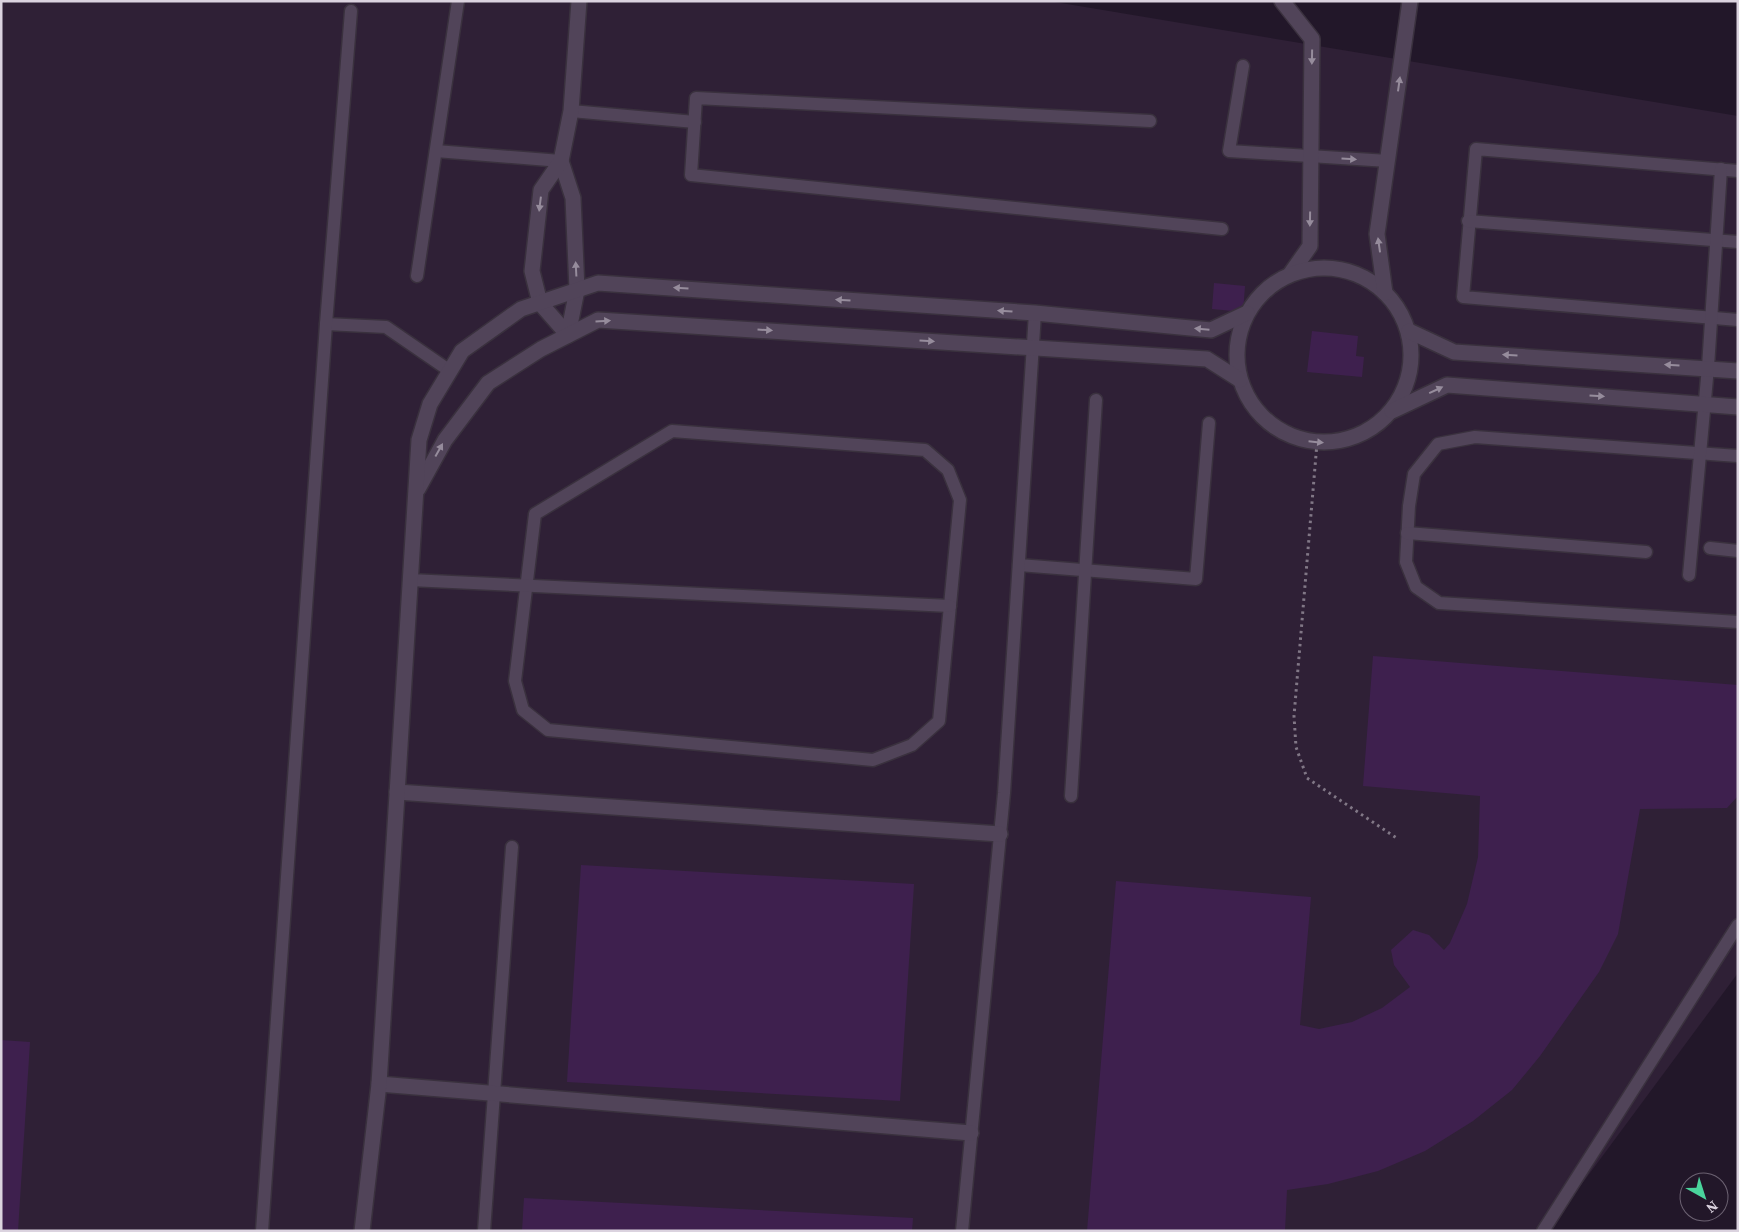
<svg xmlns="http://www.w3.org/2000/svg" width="1739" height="1232" viewBox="0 0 1739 1232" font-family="'Source Serif 4',serif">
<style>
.built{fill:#2f2036}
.building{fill:#3e204e}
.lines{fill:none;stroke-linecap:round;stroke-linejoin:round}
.lane-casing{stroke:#3a313e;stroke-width:15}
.street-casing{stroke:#3a313e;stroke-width:18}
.path{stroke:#817786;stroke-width:3;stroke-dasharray:2.5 4;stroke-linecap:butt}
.lane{stroke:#514459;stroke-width:12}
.street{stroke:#514459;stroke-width:15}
.oneway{fill:#968c9c}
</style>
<rect width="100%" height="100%" fill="#221729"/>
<polygon class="built" points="1,1 1049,1 1738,116 1738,973 1547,1231 1,1231"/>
<g class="building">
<polygon points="1214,283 1245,286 1243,312 1212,309"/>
<polygon points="1312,331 1358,336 1356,356 1364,357 1362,377 1307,372"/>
<polygon points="1373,656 1738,685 1738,796 1727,808 1640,809 1618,934 1599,972 1540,1056 1512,1090 1473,1121 1425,1151 1378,1171 1328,1184 1287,1190 1285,1231 1087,1231 1116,881 1311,897 1300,1025 1319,1029 1352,1022 1382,1008 1410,987 1394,965 1391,950 1413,930 1429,935 1444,950 1450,943 1467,904 1478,857 1480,796 1363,786"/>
<polygon points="581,865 914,884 900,1101 567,1082"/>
<polygon points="1,1040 30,1042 18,1231 1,1231"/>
<polygon points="524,1198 913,1218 912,1231 522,1231"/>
</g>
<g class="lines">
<g class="lane-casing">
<g id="lane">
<polyline points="1243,66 1229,151 1388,161"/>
<polyline points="571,111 695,122"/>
<polyline points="1150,121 696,98 691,175 1222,229"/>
<polyline points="436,151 561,161"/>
<polyline points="1738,171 1476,149 1463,297 1738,320"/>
<polyline points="1468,221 1738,242"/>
<polyline points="417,276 458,1"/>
<polyline points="326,324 386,327 450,371"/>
<polygon points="672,431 925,450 948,470 960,500 939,721 912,745 873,760 548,730 523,710 515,681 535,514"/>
<polyline points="1738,456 1475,437 1438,444 1414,474 1409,506 1406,562 1416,587 1439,603 1738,622"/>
<polyline points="1407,533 1646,552"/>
<polyline points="1710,548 1738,551"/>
<polyline points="1019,565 1196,579 1209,423"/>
<polyline points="1689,575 1708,367 1721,169"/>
<polyline points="410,580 950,606"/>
<polyline points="1071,796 1096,400"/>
<polyline points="262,1231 326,324 351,11"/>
<polyline points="484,1231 512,847"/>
<polyline points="962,1231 1004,793 1035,313"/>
<polyline points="1543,1231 1738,925"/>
</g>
</g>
<g class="street-casing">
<g id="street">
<polyline points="1282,1 1312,39 1310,246 1291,273"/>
<polyline points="561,161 573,198 577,290 568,335"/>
<circle cx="1324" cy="355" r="87"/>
<polyline points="1385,293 1377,234 1410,1"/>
<polyline points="1409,331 1454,352 1738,371"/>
<polyline points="568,335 540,303 532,271 541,190 561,161 571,111 579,1"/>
<polyline points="1392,411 1447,385 1738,407"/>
<polyline points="418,489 445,440 488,383 541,349 598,320 1207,359 1240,380"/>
<polyline points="397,792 1000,834"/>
<polyline points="379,1084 971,1133"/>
<polyline points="362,1231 379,1084 419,440 430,404 462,351 521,309 598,283 1035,313 1211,330 1247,313"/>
</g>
</g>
<polyline class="path" points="1317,443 1294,716 1296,747 1307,778 1398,839"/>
<use href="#lane" class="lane"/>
<use href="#street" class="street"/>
</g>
<defs><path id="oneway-solid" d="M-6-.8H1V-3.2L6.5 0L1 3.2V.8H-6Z" transform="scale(1.25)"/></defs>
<g class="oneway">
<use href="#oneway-solid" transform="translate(1312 57) rotate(91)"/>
<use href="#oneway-solid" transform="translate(1399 84) rotate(-82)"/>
<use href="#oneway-solid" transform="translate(1349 159) rotate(3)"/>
<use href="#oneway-solid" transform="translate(540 204) rotate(97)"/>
<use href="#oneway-solid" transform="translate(1310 219) rotate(91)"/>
<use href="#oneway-solid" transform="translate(1379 245) rotate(-98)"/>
<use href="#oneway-solid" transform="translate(576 269) rotate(-93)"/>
<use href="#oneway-solid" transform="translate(681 288) rotate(-176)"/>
<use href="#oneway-solid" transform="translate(843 300) rotate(-176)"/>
<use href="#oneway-solid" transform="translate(1005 311) rotate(-176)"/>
<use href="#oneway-solid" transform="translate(603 321) rotate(-3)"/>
<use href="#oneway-solid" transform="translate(1202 329) rotate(-175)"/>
<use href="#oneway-solid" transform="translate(765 330) rotate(4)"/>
<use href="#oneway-solid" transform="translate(927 341) rotate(4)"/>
<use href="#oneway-solid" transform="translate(1510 355) rotate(-177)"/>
<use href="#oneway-solid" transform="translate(1672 365) rotate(-177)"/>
<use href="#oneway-solid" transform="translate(1436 390) rotate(-25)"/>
<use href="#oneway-solid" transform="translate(1597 396) rotate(4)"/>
<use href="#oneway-solid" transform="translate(1316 442) rotate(6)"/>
<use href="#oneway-solid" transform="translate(439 450) rotate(-61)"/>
</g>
<rect width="1739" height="1232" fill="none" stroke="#dbd3df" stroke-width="5"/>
<g transform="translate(1704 1197) rotate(141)"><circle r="24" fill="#221729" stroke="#6c6272"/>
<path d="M0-4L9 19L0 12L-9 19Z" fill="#4ad49c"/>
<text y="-8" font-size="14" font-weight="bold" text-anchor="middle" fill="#dbd3df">N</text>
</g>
</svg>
